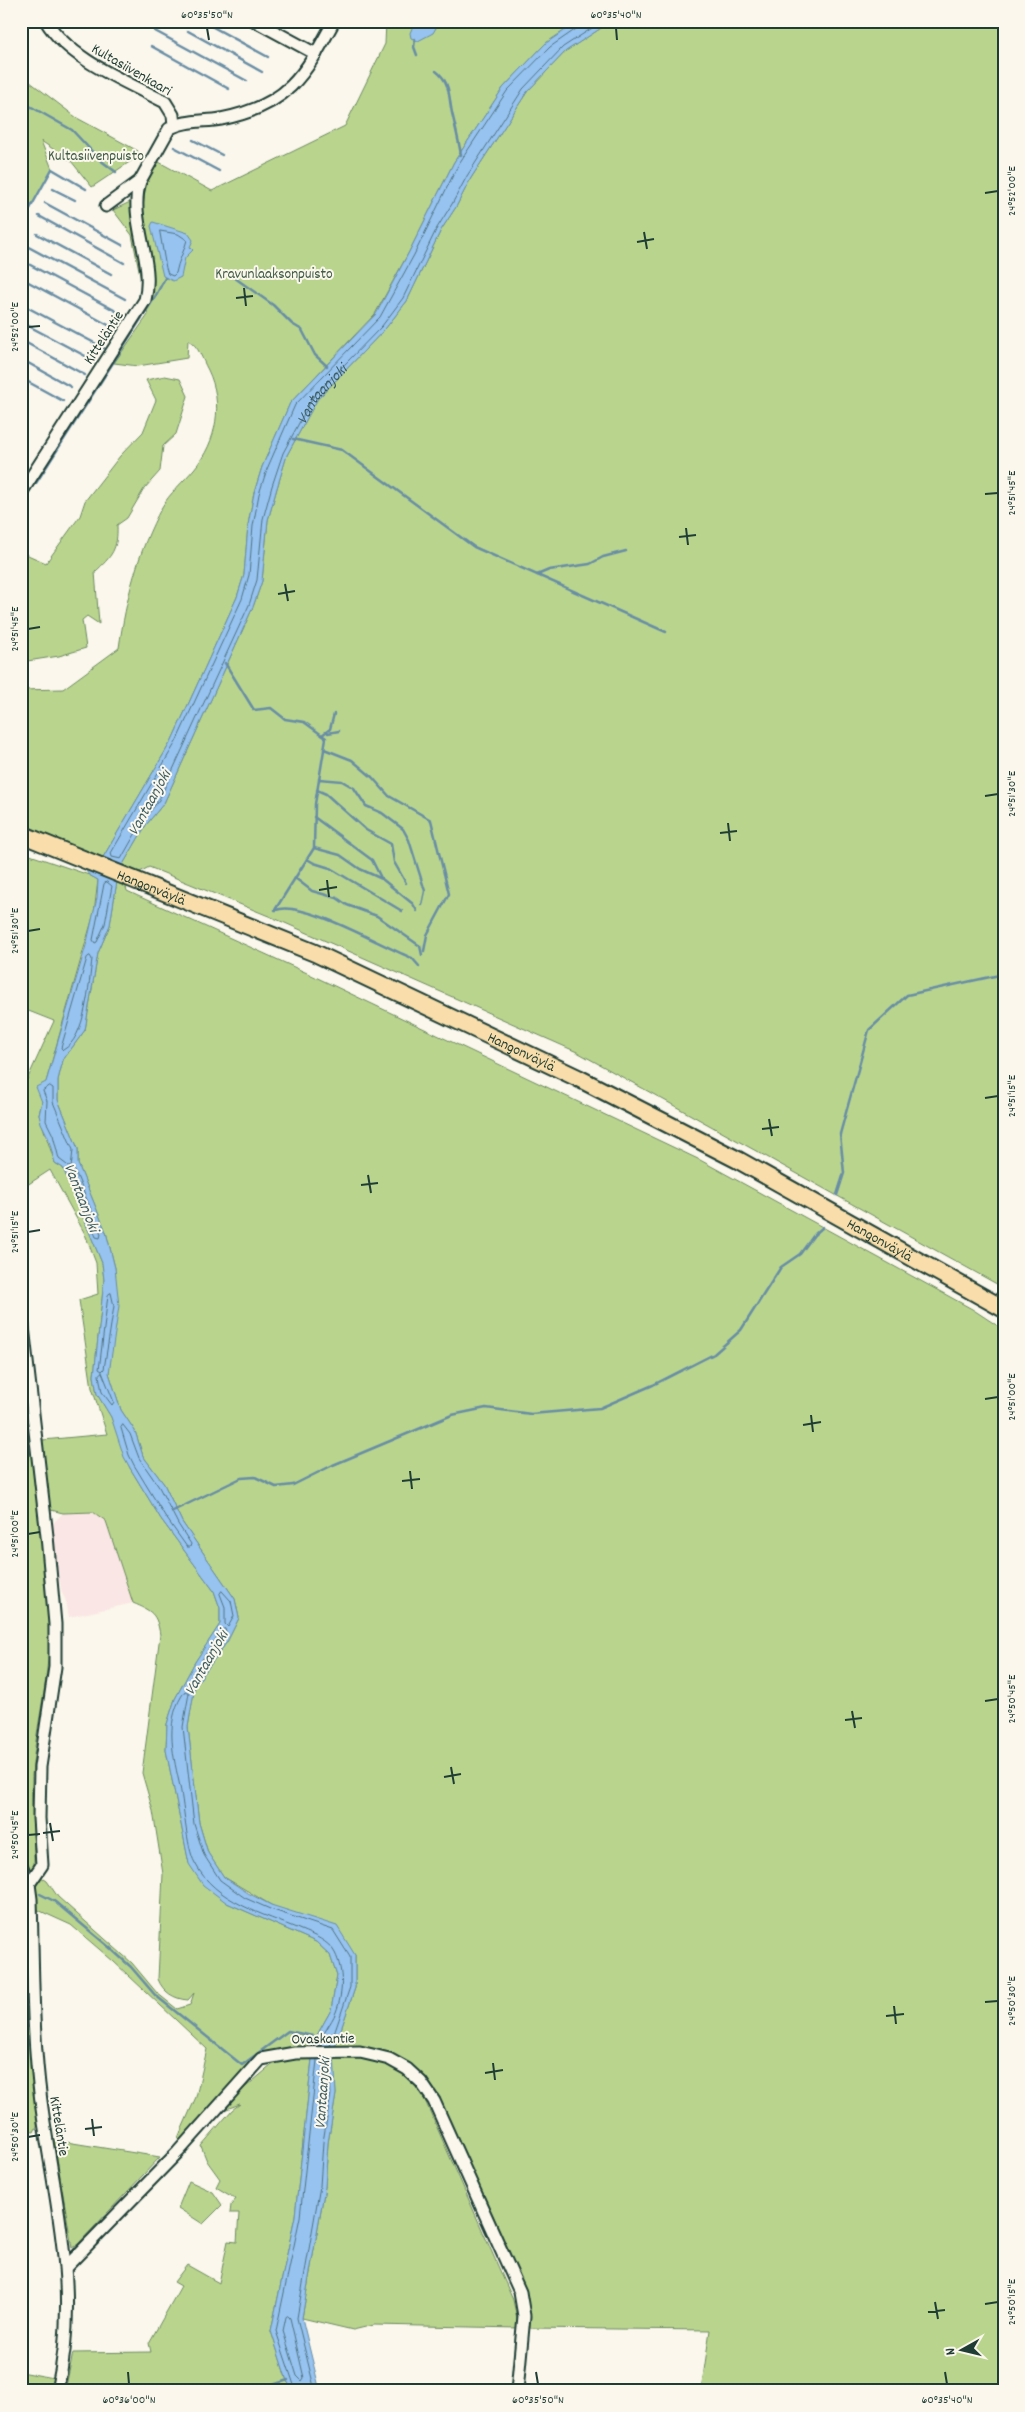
<svg xmlns="http://www.w3.org/2000/svg" width="1025" height="2412" viewBox="0 0 1025 2412" font-family="Dekko,sans-serif">
<style>
.built{fill:#fae6e4}
.green{fill:#b9d58d;stroke:#6c8960}
.water{fill:#97c3f1;stroke:#678da5}
.lines{fill:none;stroke-linecap:round;stroke-linejoin:round}
.shore{stroke:#4f7380;stroke-width:1}
.stream{stroke:#678da5;stroke-width:2.5}
.minor-casing{stroke:#1f3d34;stroke-width:15}
.highway-casing{stroke:#1f3d34;stroke-width:20}
.minor{stroke:#fbf7ec;stroke-width:11}
.highway{stroke:#f9deab;stroke-width:16}
.ticks{fill:none;stroke:#1f3d34;stroke-width:2}
.labels{text-anchor:middle;stroke-width:4;stroke-linejoin:round;paint-order:stroke}
.street-label{font-size:15px;fill:#1f3d34;stroke:#fbf7ec}
.park-label{font-size:15px;fill:#3e5b46;stroke:#fbf7ec}
.water-label{font-size:16px;font-style:italic;fill:#3d5e63;stroke:#fbf7ec}
.neatline{fill:none;stroke:#1f3d34;stroke-width:2}
.ticks-label{font-size:12px;text-anchor:middle;fill:#1f3d34}
</style>
<rect width="100%" height="100%" fill="#fbf7ec"/>
<filter id="ink" filterUnits="userSpaceOnUse"><feTurbulence type="fractalNoise" baseFrequency=".02" numOctaves="2"/><feDisplacementMap in="SourceGraphic" scale="10" xChannelSelector="R" yChannelSelector="G"/><feConvolveMatrix kernelMatrix="1 2 1 2 8 2 1 2 1" color-interpolation-filters="sRGB"/></filter>
<g filter="url(#ink)">
<polygon class="built" points="93,1512 106,1521 133,1603 69,1617 66,1601 62,1593 52,1544 51,1525 63,1513"/>
<g class="green">
<path d="M386,21h193l-33,22 -43,45 -49,74 -45,90 -34,62 -85,89 -28,64 -8,26 -6,32 -4,50 -7,22 -65,143 -70,119 -81,-36v-133l42,-1 56,-41c7,-49 19,-97 43,-141 7,-13 22,-26 32,-38 23,-27 30,-66 14,-99 -6,-11 -9,-24 -20,-30l-1,18 -49,8 -24,-3 34,-48 -16,-80 -19,-25 28,-13 16,-36 55,30 133,-65 40,-82z"/>
<polygon points="612,21 1004,21 1004,1288 577,1052 276,919 149,867 138,873 122,866 146,825 164,803 253,607 262,581 268,520 277,488 287,455 317,400 385,329 407,301 441,230 456,207 471,178 527,92 566,51"/>
<polygon points="21,75 77,118 138,151 134,159 92,187 71,161 41,141 52,169 21,225"/>
<path d="M165,376l15,3 8,17 -12,38 -13,12 -3,25 -16,18 -17,29 -10,7c1,24 -5,31 -22,47l4,52 -12,-8 -5,4 4,28 -27,8 -38,6v-110l25,11 34,-47 5,-15 35,-45 23,-24 13,-32 -10,-20z"/>
<path d="M21,852l68,23 9,5 -4,33 -48,169 -7,33 16,48 8,5 39,95 2,17 -10,96 3,18 14,23 19,51 31,51 53,72 6,17v16l-25,38 -20,37 -8,25 -1,26 23,113 38,40 89,39 14,13 7,21 -6,34 -15,27 -3,13 -55,6 -64,73 -14,12 -2,-3 18,-41 11,-48 -94,-88 -42,-36 -33,-15c-2,-13 -6,-23 3,-33l6,4 11,16 74,66 25,30 20,16 13,-4 4,-12 -6,7c-14,-1 -25,-8 -30,-21l5,-105 -10,-63 -11,-38 18,-138c-3,-21 -8,-24 -27,-32l-27,-82 -13,-9 -30,1 -16,-4 -7,-62 3,-7 64,-6 -15,-46 -13,-88 19,-6 -2,-31 -11,-29 -35,-64 -29,19v-104l6,-5 27,-59 -33,-13z"/>
<path d="M117,881l8,2 2,8 180,82 393,187 272,149 32,21v1061h-303l9,-61 -183,-2 -1,-38 -87,-188c-34,-55 -45,-49 -105,-52l21,-62v-33l-131,-78 -16,-24 -9,-30 -11,-96 7,-42 32,-43 12,-24 -4,-19 -53,-77 -18,-38 -21,-28 -8,-25 -14,-21 -12,-37 3,-30 3,-75 -9,-36 -28,-68v-15l-20,-49v-20l5,-20 22,-30 13,-77 12,-28z"/>
<path d="M21,1360c11,88 25,176 28,264 2,47 -11,93 -16,139 -4,36 2,70 1,106l-3,2 -10,-20z"/>
<polygon points="27,1913 30,2026 34,2093 39,2122 34,2132 21,2129 21,2035 24,2025 22,1918"/>
<polygon points="297,2056 312,2059 295,2216 271,2331 287,2381 293,2391 65,2391 73,2353 151,2352 149,2343 181,2286 174,2282 187,2265 219,2283 228,2241 237,2242 239,2213 230,2213 231,2205 236,2199 216,2187 220,2179 207,2161 201,2146 232,2110 240,2104 224,2110 241,2091 278,2060"/>
<path d="M353,2057c24,4 52,10 67,32l93,211 6,28 -145,-3 -21,5 -51,-12 23,-131 3,-44 8,-49 -3,-36z"/>
<polygon points="54,2140 160,2157 78,2244 72,2248"/>
<polygon points="189,2181 213,2192 222,2205 203,2224 178,2208"/>
<polygon points="21,2372 54,2378 51,2391 21,2391"/>
</g>
<g class="water">
<polygon points="415,21 440,21 433,33 418,41 411,38 410,33"/>
<polygon points="579,21 612,21 566,51 527,92 471,178 456,207 441,230 407,301 385,329 317,400 287,455 277,488 268,520 262,581 253,607 164,803 146,825 122,866 102,859 172,740 237,597 244,575 248,525 254,493 262,467 290,403 376,314 409,252 454,162 503,88 546,43"/>
<polygon points="153,222 188,233 193,240 190,247 193,250 185,258 181,277 173,281 163,276 151,226"/>
<polygon points="83,867 117,881 110,925 98,953 85,1030 63,1060 58,1080 58,1100 78,1149 78,1164 106,1232 115,1268 119,1306 109,1373 121,1410 135,1431 143,1456 164,1484 182,1522 235,1599 239,1618 227,1642 195,1686 188,1727 199,1823 208,1853 224,1877 248,1893 271,1905 337,1926 355,1955 355,1988 334,2050 336,2094 328,2143 325,2187 302,2318 320,2391 293,2391 287,2381 271,2331 295,2216 313,2050 316,2037 331,2010 337,1976 330,1955 316,1942 227,1903 203,1885 189,1864 166,1750 167,1724 175,1699 195,1662 220,1624 220,1608 214,1591 161,1519 130,1468 124,1457 111,1417 97,1394 94,1376 104,1280 102,1263 63,1168 55,1163 48,1137 41,1123 39,1115 42,1102 36,1087 46,1082 87,942 97,898 98,880 89,875"/>
</g>
<g class="lines">
<g class="shore">
<path id="s1" d="M581,21l-2,6 -29,20 -43,44 -49,74 -44,90 -34,62 -85,88 -28,64 -8,25 -6,32 -4,49 -7,24 -66,143 -65,111 1,4 9,2 21,-37 17,-22 90,-195 8,-25 6,-61 9,-33 11,-33 30,-56 69,-71 21,-28 34,-70 15,-24 15,-28 56,-87 40,-42 40,-26"/>
<path d="M160,231l18,3 9,6c-3,12 -9,21 -11,33l-3,3 -5,-2 -2,-6z"/>
<polygon points="107,882 112,886 105,924 97,942 95,943 93,940 104,884"/>
<path d="M90,956l2,3c-3,24 -6,79 -29,91l-2,-2 26,-90z"/>
<polygon points="50,1086 53,1088 53,1102 73,1150 71,1168 59,1159 53,1135 46,1121 47,1101 43,1091"/>
<polygon points="72,1169 75,1171 101,1234 100,1238 96,1237 70,1172"/>
<polygon points="111,1293 114,1306 104,1369 102,1371 99,1369 100,1362 108,1295"/>
<polygon points="102,1372 114,1402 112,1405 102,1392 99,1375"/>
<polygon points="123,1425 130,1434 139,1458 159,1487 178,1524 191,1544 190,1547 187,1547 165,1516 134,1465 129,1455 121,1428"/>
<polygon points="222,1591 231,1601 234,1616 228,1627 225,1624 225,1607 220,1594"/>
<polygon points="225,1629 226,1632 206,1662 203,1663 202,1660 222,1630"/>
<path d="M319,2046c3,-13 12,-22 17,-34 7,-18 8,-41 -1,-59 -6,-12 -22,-18 -34,-23 -37,-16 -86,-28 -106,-67 -9,-16 -11,-61 -16,-81 -7,-31 -14,-64 6,-91l4,2 -6,34 11,97 10,31 16,25 25,18 25,11 63,21 17,27v30l-20,59"/>
<polygon points="288,2316 290,2318 304,2378 302,2381 297,2376 283,2331 286,2317"/>
<polyline points="296,2391 276,2331 300,2217 317,2060"/>
<polyline points="315,2391 297,2318 320,2186 323,2142 331,2094 328,2059"/>
</g>
<g class="stream">
<polyline points="202,21 268,57"/>
<polyline points="155,31 247,81"/>
<polyline points="188,31 262,72"/>
<polyline points="415,39 414,47 417,55"/>
<polyline points="151,46 229,89"/>
<path d="M436,71c16,12 12,28 17,46 3,13 6,25 8,38"/>
<polyline points="21,101 72,130 100,160 116,172"/>
<polyline points="193,140 222,155"/>
<polyline points="174,147 219,171"/>
<polyline points="53,189 75,200"/>
<polyline points="45,203 122,245"/>
<polyline points="39,216 124,263"/>
<polyline points="21,225 52,169 86,189"/>
<polyline points="37,234 111,274"/>
<polyline points="21,243 125,299"/>
<polyline points="21,260 116,311"/>
<polyline points="228,273 273,305 292,324 302,330 315,355 327,366"/>
<polyline points="21,278 112,327"/>
<polyline points="21,304 104,348"/>
<polyline points="21,322 91,359"/>
<polyline points="21,340 85,375"/>
<polyline points="21,359 71,387"/>
<polyline points="21,378 63,401"/>
<polyline points="293,439 342,450 474,547 666,632"/>
<polyline points="36,483 155,297 165,278"/>
<polyline points="537,575 549,570 590,564 603,557 626,551"/>
<polyline points="225,663 254,710 271,708 285,719 304,722 326,738 315,804 314,848 275,910"/>
<polyline points="328,733 339,731"/>
<polyline points="322,735 330,729 334,714"/>
<polyline points="324,749 352,760 372,777 389,796 431,820 449,894 427,935 424,951"/>
<polyline points="319,779 342,781 354,788 366,806 382,813 403,829 409,840 425,891 422,905"/>
<polyline points="317,790 326,794 366,830 391,844 394,862 406,883"/>
<polyline points="314,817 372,860 381,878"/>
<polyline points="314,848 340,855 360,869 382,879 413,904 417,911"/>
<polyline points="307,859 314,863 330,868 402,911"/>
<polyline points="295,878 312,891 337,898 347,905 377,916 420,946 422,955"/>
<path d="M276,910c26,-11 107,37 136,48l7,8"/>
<polyline points="837,1195 844,1173 840,1134 869,1030 907,995 1004,974"/>
<polyline points="173,1511 241,1478 255,1477 276,1487 293,1485 333,1465 452,1415 486,1408 531,1414 600,1408 653,1385 714,1354 741,1330 781,1267 800,1254 814,1235 823,1227"/>
<polyline points="40,1894 54,1901 109,1947 131,1967 155,1995 242,2065 288,2031 318,2037"/>
<polyline points="254,2391 288,2380"/>
</g>
<g class="minor-casing">
<g id="minor">
<path d="M46,21c24,39 79,60 119,81l8,13 1,11"/>
<polyline points="255,21 316,54"/>
<path d="M106,206l34,-25 29,-52c14,-9 35,-7 52,-10 66,-13 83,-42 113,-98"/>
<path d="M21,493l124,-193c10,-40 -17,-79 -5,-119"/>
<polyline points="21,1309 47,1536 55,1624 55,1667 40,1767 39,1818 42,1865 29,1884"/>
<path d="M21,1865l8,19 2,15c2,67 1,135 10,202 13,100 40,188 16,290"/>
<polyline points="66,2267 178,2152 261,2059 295,2053 360,2052 377,2056 389,2059 407,2069 421,2082 434,2101 520,2292 524,2316 517,2391"/>
</g>
</g>
<g class="highway-casing">
<g id="highway">
<path id="s2" d="M21,834l294,119 263,125 160,82 266,149"/>
</g>
</g>
<use href="#minor" class="minor"/>
<use href="#highway" class="highway"/>
</g>
</g>
<path class="ticks" d="M207,28l2,12M616,28l1,12M985,193l13,-2M644,232l3,17M637,242l17,-3M244,288l2,18M236,298l17,-2M28,327l12,-1M985,494l13,-1M686,528l2,17M679,537l17,-2M285,584l3,17M278,594l17,-3M28,629l12,-2M985,796l13,-2M728,823l2,18M720,833l17,-2M327,880l2,17M319,890l18,-3M28,931l12,-2M985,1098l13,-2M769,1119l3,17M762,1129l17,-2M368,1175l3,18M361,1185l17,-2M28,1232l12,-2M985,1399l13,-2M811,1415l2,17M803,1425l18,-3M410,1471l2,18M402,1481l18,-2M28,1534l12,-2M985,1701l13,-2M852,1711l3,17M845,1720l17,-2M451,1767l3,17M444,1777l17,-3M50,1823l3,18M43,1833l17,-2M28,1835l12,-1M985,2002l13,-1M894,2006l2,18M886,2016l18,-2M493,2063l2,17M485,2073l18,-3M92,2119l2,17M85,2129l17,-2M28,2137l12,-2M935,2302l3,17M985,2304l13,-2M928,2312l17,-2M128,2372l1,12M536,2372l2,12M945,2372l2,12"/>
<g class="labels">
<g class="street-label">
<text transform="translate(132 69) rotate(30)" y="5">Kultasiivenkaari</text>
<text transform="translate(103 337) rotate(-57)" y="5">Kitteläntie</text>
<text dy="5" stroke="none"><textPath href="#s2" startOffset="141">Hangonväylä</textPath></text>
<text dy="5" stroke="none"><textPath href="#s2" startOffset="546">Hangonväylä</textPath></text>
<text dy="5" stroke="none"><textPath href="#s2" startOffset="951">Hangonväylä</textPath></text>
<text transform="translate(323 2038) rotate(-1)" y="5">Ovaskantie</text>
<text transform="translate(60 2126) rotate(81)" y="5">Kitteläntie</text>
</g>
<g class="park-label">
<text x="96" y="160">Kultasiivenpuisto</text>
<text x="274" y="278">Kravunlaaksonpuisto</text>
</g>
<g class="water-label">
<text dy="6" stroke="none"><textPath href="#s1" startOffset="1500">Vantaanjoki</textPath></text>
<text transform="translate(148 802) rotate(-61)" y="6">Vantaanjoki</text>
<text transform="translate(83 1197) rotate(69)" y="6">Vantaanjoki</text>
<text transform="translate(205 1662) rotate(-60)" y="6">Vantaanjoki</text>
<text transform="translate(321 2093) rotate(-86)" y="6">Vantaanjoki</text>
</g>
</g>
<rect width="1025" height="2412" fill="none" stroke="#fbf7ec" stroke-width="55"/>
<g transform="translate(962 2350) rotate(262)" stroke="#fbf7ec" stroke-width="4" paint-order="stroke">
<path d="M0-4L9 19L0 12L-9 19Z" fill="#1f3d34"/>
<text y="-8" font-size="14" font-weight="bold" text-anchor="middle" fill="#1f3d34">N</text>
</g>
<rect x="28" y="28" width="970" height="2356" class="neatline"/>
<g class="ticks-label">
<text x="207" y="18">60°35'50"N</text>
<text x="616" y="18">60°35'40"N</text>
<text transform="translate(1011 191) rotate(-90)" y="4">24°52'00"E</text>
<text transform="translate(14 327) rotate(-90)" y="4">24°52'00"E</text>
<text transform="translate(1011 493) rotate(-90)" y="4">24°51'45"E</text>
<text transform="translate(14 629) rotate(-90)" y="4">24°51'45"E</text>
<text transform="translate(1011 794) rotate(-90)" y="4">24°51'30"E</text>
<text transform="translate(14 931) rotate(-90)" y="4">24°51'30"E</text>
<text transform="translate(1011 1096) rotate(-90)" y="4">24°51'15"E</text>
<text transform="translate(14 1232) rotate(-90)" y="4">24°51'15"E</text>
<text transform="translate(1011 1397) rotate(-90)" y="4">24°51'00"E</text>
<text transform="translate(14 1534) rotate(-90)" y="4">24°51'00"E</text>
<text transform="translate(1011 1699) rotate(-90)" y="4">24°50'45"E</text>
<text transform="translate(14 1835) rotate(-90)" y="4">24°50'45"E</text>
<text transform="translate(1011 2001) rotate(-90)" y="4">24°50'30"E</text>
<text transform="translate(14 2137) rotate(-90)" y="4">24°50'30"E</text>
<text transform="translate(1011 2302) rotate(-90)" y="4">24°50'15"E</text>
<text x="129" y="2403">60°36'00"N</text>
<text x="538" y="2403">60°35'50"N</text>
<text x="947" y="2403">60°35'40"N</text>
</g>
</svg>
